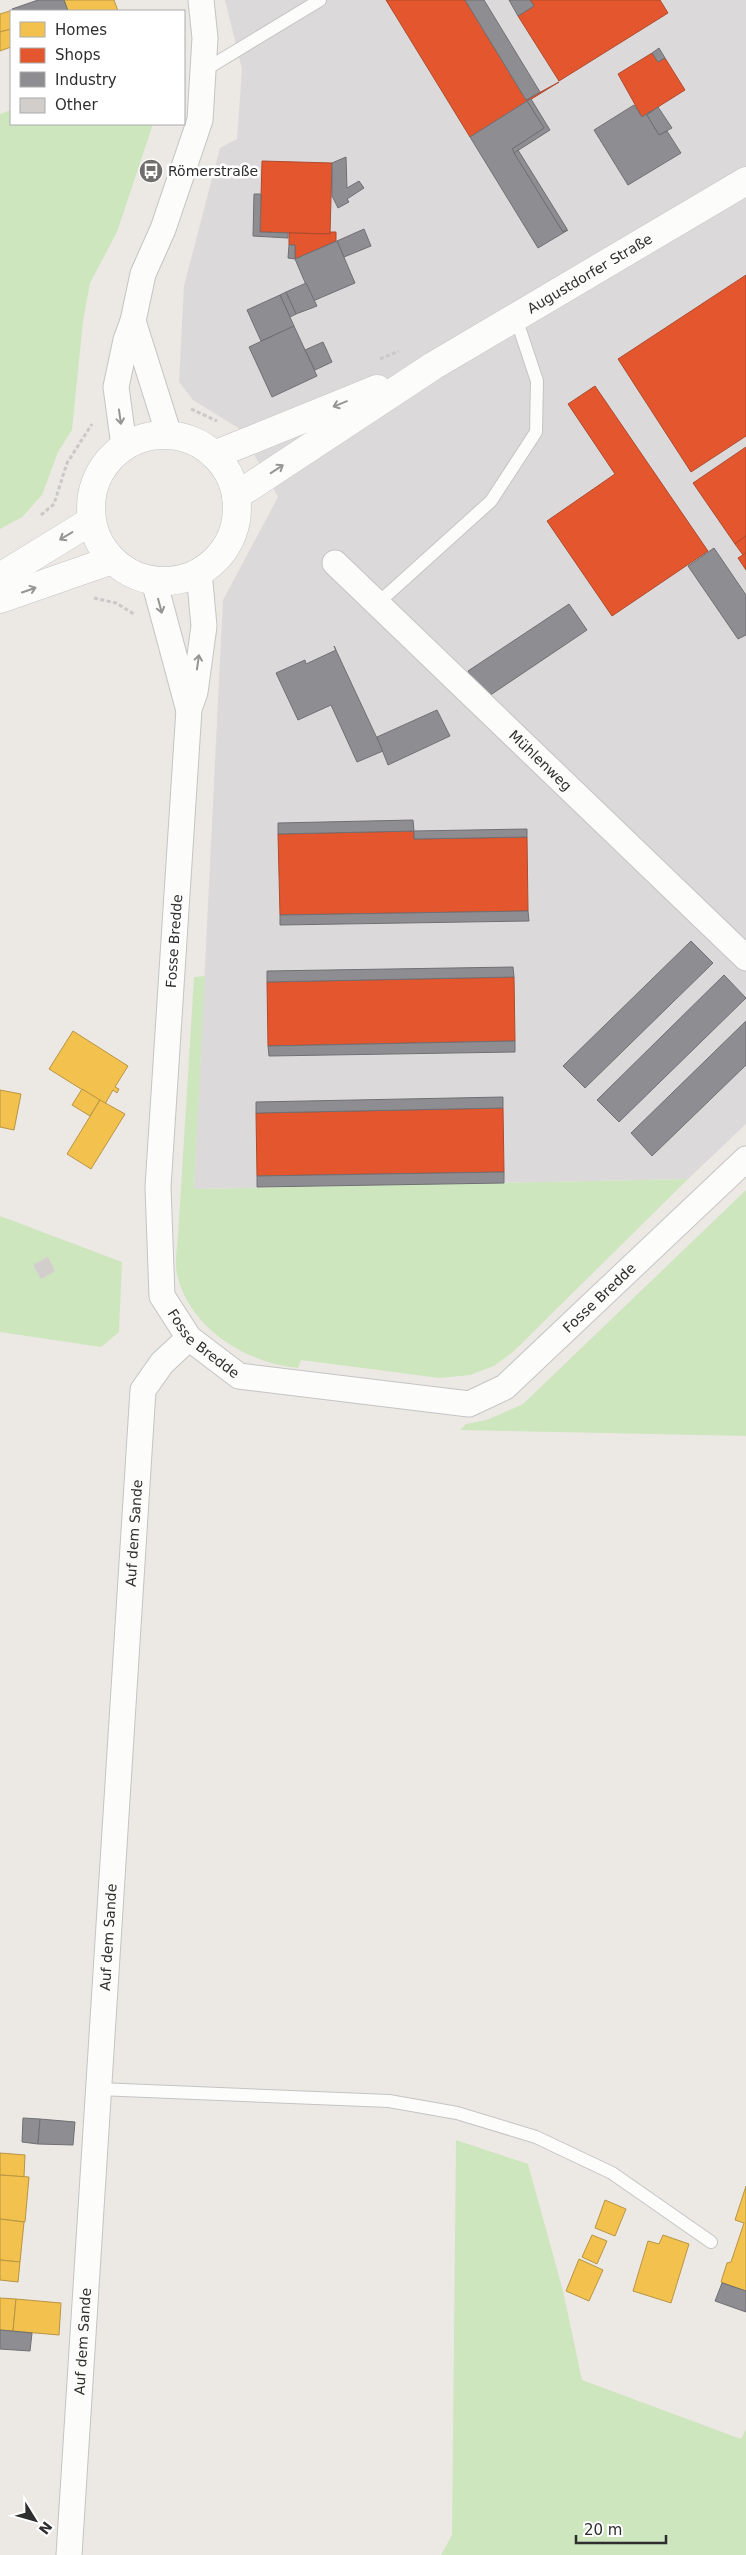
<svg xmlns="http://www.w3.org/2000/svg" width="746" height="2555" viewBox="0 0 746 2555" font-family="'DejaVu Sans',sans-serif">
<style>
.industrial{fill:#dcd9db}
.green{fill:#cee6be}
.homes{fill:#f2c14e;stroke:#b79544}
.shops{fill:#e4572e;stroke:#ad4b2e}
.industry{fill:#8d8d92;stroke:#707074}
.building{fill:#d1cecb;stroke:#d7d4d0}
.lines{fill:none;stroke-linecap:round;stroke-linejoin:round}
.lane-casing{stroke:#c5c4c5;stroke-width:14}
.street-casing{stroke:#c5c4c5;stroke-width:27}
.secondary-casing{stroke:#c5c4c5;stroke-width:29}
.path{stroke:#c9c9c8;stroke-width:3;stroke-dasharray:4 2.5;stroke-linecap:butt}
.lane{stroke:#fcfcfb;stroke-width:12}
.street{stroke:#fcfcfb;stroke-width:25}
.secondary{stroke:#fcfcfb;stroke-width:28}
.oneway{stroke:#959594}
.labels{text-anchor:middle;stroke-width:5;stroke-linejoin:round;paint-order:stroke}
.poi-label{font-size:14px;fill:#2e2e2e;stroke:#fff;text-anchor:start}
.street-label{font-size:14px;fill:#2e2e2e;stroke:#fff}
</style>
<rect width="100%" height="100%" fill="#ece8e4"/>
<polygon class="industrial" points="225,0 746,0 746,1124 688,1179 194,1189 223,600 278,497 240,429 193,400 179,382 184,286 220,148 237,139 242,69"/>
<g class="green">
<polygon points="11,110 11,124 153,124 117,232 90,283 83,321 72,430 58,452 42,495 22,517 0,529 0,114"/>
<path d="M205,976l-11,213 494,-10 -174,172 -20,15 -24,9 -30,3 -139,-18 -3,8c-51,-5 -106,-38 -120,-90 -4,-12 -1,-29 0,-42l16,-259z"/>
<polygon points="746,1190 746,1436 460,1430 466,1424 487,1420 523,1404"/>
<polygon points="0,1216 122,1262 119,1332 101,1347 0,1332"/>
<polygon points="456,2140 528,2164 563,2291 582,2380 741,2439 746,2429 746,2555 441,2555 452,2535"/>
</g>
<g class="homes">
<polygon points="64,0 114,0 118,11 68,11"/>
<polygon points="13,10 11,29 0,32 0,14"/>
<polygon points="11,29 11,47 0,51 0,32"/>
<polygon points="73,1031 128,1066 115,1087 119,1089 117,1093 113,1090 105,1104 49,1069"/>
<polygon points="82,1089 100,1100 90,1116 72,1105"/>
<polygon points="0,1090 21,1094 14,1130 0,1127"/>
<polygon points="100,1100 125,1114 91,1169 67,1154"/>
<polygon points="0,2153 25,2155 24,2177 0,2175"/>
<polygon points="0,2175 29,2177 25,2222 0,2219"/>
<polygon points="746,2186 746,2291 721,2282 727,2263 731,2262 744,2223 735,2220"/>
<polygon points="605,2200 626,2209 615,2236 595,2228"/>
<polygon points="0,2219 24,2222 20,2262 0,2260"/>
<polygon points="592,2235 607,2241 597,2264 582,2257"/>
<polygon points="663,2235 689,2244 671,2303 633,2291 648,2241 659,2244"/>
<polygon points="579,2259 603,2270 589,2301 566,2291"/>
<polygon points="0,2260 20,2262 18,2282 0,2280"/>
<polygon points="0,2298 16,2299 13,2331 0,2330"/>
<polygon points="16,2299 61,2303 59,2335 13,2331"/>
</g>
<g class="shops">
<polygon points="386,0 465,0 526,100 559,82 470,137"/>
<polygon points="530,0 660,0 668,13 559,81 518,16 534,6"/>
<polygon points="652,53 658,62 665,58 685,90 642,117 618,74"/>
<polygon points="262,161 332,163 330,234 260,232"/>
<polygon points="330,232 336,232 336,241 295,259 295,245 289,245 289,233 330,234"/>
<polygon points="746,275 746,436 691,472 618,359"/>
<polygon points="595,386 708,551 612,616 547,521 615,474 568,404"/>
<polygon points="746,447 746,536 735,544 693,483"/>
<polygon points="746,536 746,553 743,555 735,544"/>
<polygon points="746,553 746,570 738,558"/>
<polygon points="414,831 414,839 527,837 528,911 280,915 278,834"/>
<polygon points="514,977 515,1041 268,1046 267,982"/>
<polygon points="503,1108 504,1172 257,1176 256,1113"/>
</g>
<g class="industry">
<polygon points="38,0 64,0 68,11 13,11 12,9"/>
<polygon points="465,0 484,0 540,92 526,100"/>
<polygon points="509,0 530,0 534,6 518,16"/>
<polygon points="659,48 665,58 658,62 652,53"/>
<polygon points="531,99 550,130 514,153 512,149 544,128 527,101"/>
<polygon points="527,101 544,128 512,149 563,232 568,230 538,248 470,137"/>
<polygon points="634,105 642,117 651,111 647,115 659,135 667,131 681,153 628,185 594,130"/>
<polygon points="658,107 672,128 659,135 647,115"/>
<polygon points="518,150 567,229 563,232 514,153"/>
<polygon points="346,157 347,188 359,181 364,188 347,199 349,202 338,208 332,196 332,163"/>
<polygon points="254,194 261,194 260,232 288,233 288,238 253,236"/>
<polygon points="364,229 371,246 344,257 337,241"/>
<polygon points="337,241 355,283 313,301 295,259"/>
<polygon points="289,245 295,245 295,259 288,258"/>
<polygon points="306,283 317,306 296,314 286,292"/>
<polygon points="286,292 296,314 290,317 280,295"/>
<polygon points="280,295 294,326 261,341 247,310"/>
<polygon points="294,326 317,376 272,397 249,347"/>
<polygon points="323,342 332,362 315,370 305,350"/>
<polygon points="714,548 746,595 746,635 738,639 688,566"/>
<polygon points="569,604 587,630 486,698 468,671"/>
<polygon points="334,646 383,751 357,762 331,705 298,720 276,673 305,660 306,664 336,650"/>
<polygon points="437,710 450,736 388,765 377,737"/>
<polygon points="413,820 414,831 278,834 278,823"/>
<polygon points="527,829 527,837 414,839 414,831"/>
<polygon points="528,911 529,921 280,925 280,915"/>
<polygon points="691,941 713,963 585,1088 563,1066"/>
<polygon points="513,967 514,977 267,982 267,971"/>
<polygon points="724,975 746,998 619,1122 597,1100"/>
<polygon points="746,1021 746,1065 652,1156 631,1133"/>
<polygon points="515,1041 515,1052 269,1056 268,1046"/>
<polygon points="503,1097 503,1108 256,1113 256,1102"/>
<polygon points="504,1172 504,1183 257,1187 257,1176"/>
<polygon points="23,2118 40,2119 38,2144 22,2142"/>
<polygon points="40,2119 75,2122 73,2145 38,2144"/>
<polygon points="722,2283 746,2291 746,2312 715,2301"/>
<polygon points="0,2330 32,2333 30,2351 0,2349"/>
</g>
<polygon class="building" points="48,1257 55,1271 41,1279 33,1265"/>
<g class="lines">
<g class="lane-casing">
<g id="lane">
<polyline points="203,71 320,0"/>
<polyline points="378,603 491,501 536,432 537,381 516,318"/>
<polyline points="98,2089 389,2101 457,2113 536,2137 612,2173 711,2242"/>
</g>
</g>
<g class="street-casing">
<g id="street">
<polyline points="133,321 169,435"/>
<polyline points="124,446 116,387 126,340 133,321 143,274 163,229 200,120 205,38 201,0"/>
<path id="s1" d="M335,563l411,395"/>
<path id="s2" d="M199,572l5,54 -9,66 -6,17 -31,478 4,109 27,42 50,38 230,28 36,-17 241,-228"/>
<polyline points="154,581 188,707"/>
<path id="s3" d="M69,2555l74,-1165 19,-27 27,-25"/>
</g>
</g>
<g class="secondary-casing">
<g id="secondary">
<circle cx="164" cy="508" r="73"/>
<polyline points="214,455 377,389"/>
<path id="s4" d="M236,496l197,-130 313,-185"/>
<polyline points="0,577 91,521"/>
<polyline points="0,599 112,560"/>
</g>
</g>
<g class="path">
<polyline points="380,359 399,351"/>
<polyline points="191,409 217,421"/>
<polyline points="41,515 54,504 67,463 92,424"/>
<polyline points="94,598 116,603 134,614"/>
</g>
<use href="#lane" class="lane"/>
<use href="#street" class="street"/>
<use href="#secondary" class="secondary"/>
</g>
<defs><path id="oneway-shaft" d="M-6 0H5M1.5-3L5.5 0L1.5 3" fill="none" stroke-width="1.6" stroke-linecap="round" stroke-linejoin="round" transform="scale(1.25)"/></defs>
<g class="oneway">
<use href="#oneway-shaft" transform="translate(340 404) rotate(158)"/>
<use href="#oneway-shaft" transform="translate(120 417) rotate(82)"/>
<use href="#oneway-shaft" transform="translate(277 469) rotate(-33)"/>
<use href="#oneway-shaft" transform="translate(66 536) rotate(149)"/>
<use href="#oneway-shaft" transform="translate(29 590) rotate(-19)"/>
<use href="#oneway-shaft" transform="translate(160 606) rotate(75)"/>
<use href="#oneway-shaft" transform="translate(198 662) rotate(-82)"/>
</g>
<defs>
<g id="bus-disc" transform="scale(1.25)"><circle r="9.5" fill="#706f6e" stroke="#fff"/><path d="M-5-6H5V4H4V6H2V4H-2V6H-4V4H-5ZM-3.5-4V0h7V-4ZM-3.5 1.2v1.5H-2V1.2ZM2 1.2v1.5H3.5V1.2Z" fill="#fff"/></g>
</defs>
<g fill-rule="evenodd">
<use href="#bus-disc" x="151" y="171"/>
</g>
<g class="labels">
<g class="poi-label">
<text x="168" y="176">Römerstraße</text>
</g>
<g class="street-label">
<text dy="5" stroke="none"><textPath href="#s4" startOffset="418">Augustdorfer Straße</textPath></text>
<text dy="5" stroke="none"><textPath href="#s1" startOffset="285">Mühlenweg</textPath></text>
<text transform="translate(174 941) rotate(-86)" y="5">Fosse Bredde</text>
<text dy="5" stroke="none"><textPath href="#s2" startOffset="1241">Fosse Bredde</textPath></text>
<text dy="5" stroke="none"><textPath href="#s2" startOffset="791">Fosse Bredde</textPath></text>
<text dy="5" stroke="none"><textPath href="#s3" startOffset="1024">Auf dem Sande</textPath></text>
<text dy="5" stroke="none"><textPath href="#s3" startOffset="619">Auf dem Sande</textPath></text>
<text dy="5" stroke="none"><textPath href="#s3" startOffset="214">Auf dem Sande</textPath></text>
</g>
</g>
<rect x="10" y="10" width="175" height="115" fill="#ffffff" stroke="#ababab"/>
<rect x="20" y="22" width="25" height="15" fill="#f2c14e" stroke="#ababab"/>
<text x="55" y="35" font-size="15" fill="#2e2e2e">Homes</text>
<rect x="20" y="48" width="25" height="15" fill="#e4572e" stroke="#ababab"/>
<text x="55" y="60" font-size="15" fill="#2e2e2e">Shops</text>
<rect x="20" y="72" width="25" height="15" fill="#8d8d92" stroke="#ababab"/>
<text x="55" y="85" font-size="15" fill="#2e2e2e">Industry</text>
<rect x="20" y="98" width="25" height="15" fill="#d1cecb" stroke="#ababab"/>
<text x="55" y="110" font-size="15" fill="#2e2e2e">Other</text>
<g transform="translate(35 2520) rotate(127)" stroke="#ffffff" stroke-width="4" paint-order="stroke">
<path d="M0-4L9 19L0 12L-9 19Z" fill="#2e2e2e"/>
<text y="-8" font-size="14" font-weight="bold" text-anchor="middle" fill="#2e2e2e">N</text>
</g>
<path d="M576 2535v8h90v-8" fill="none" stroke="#2e2e2e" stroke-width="2.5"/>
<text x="584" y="2535" font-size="15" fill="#2e2e2e" stroke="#ffffff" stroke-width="4" paint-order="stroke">20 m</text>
</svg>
